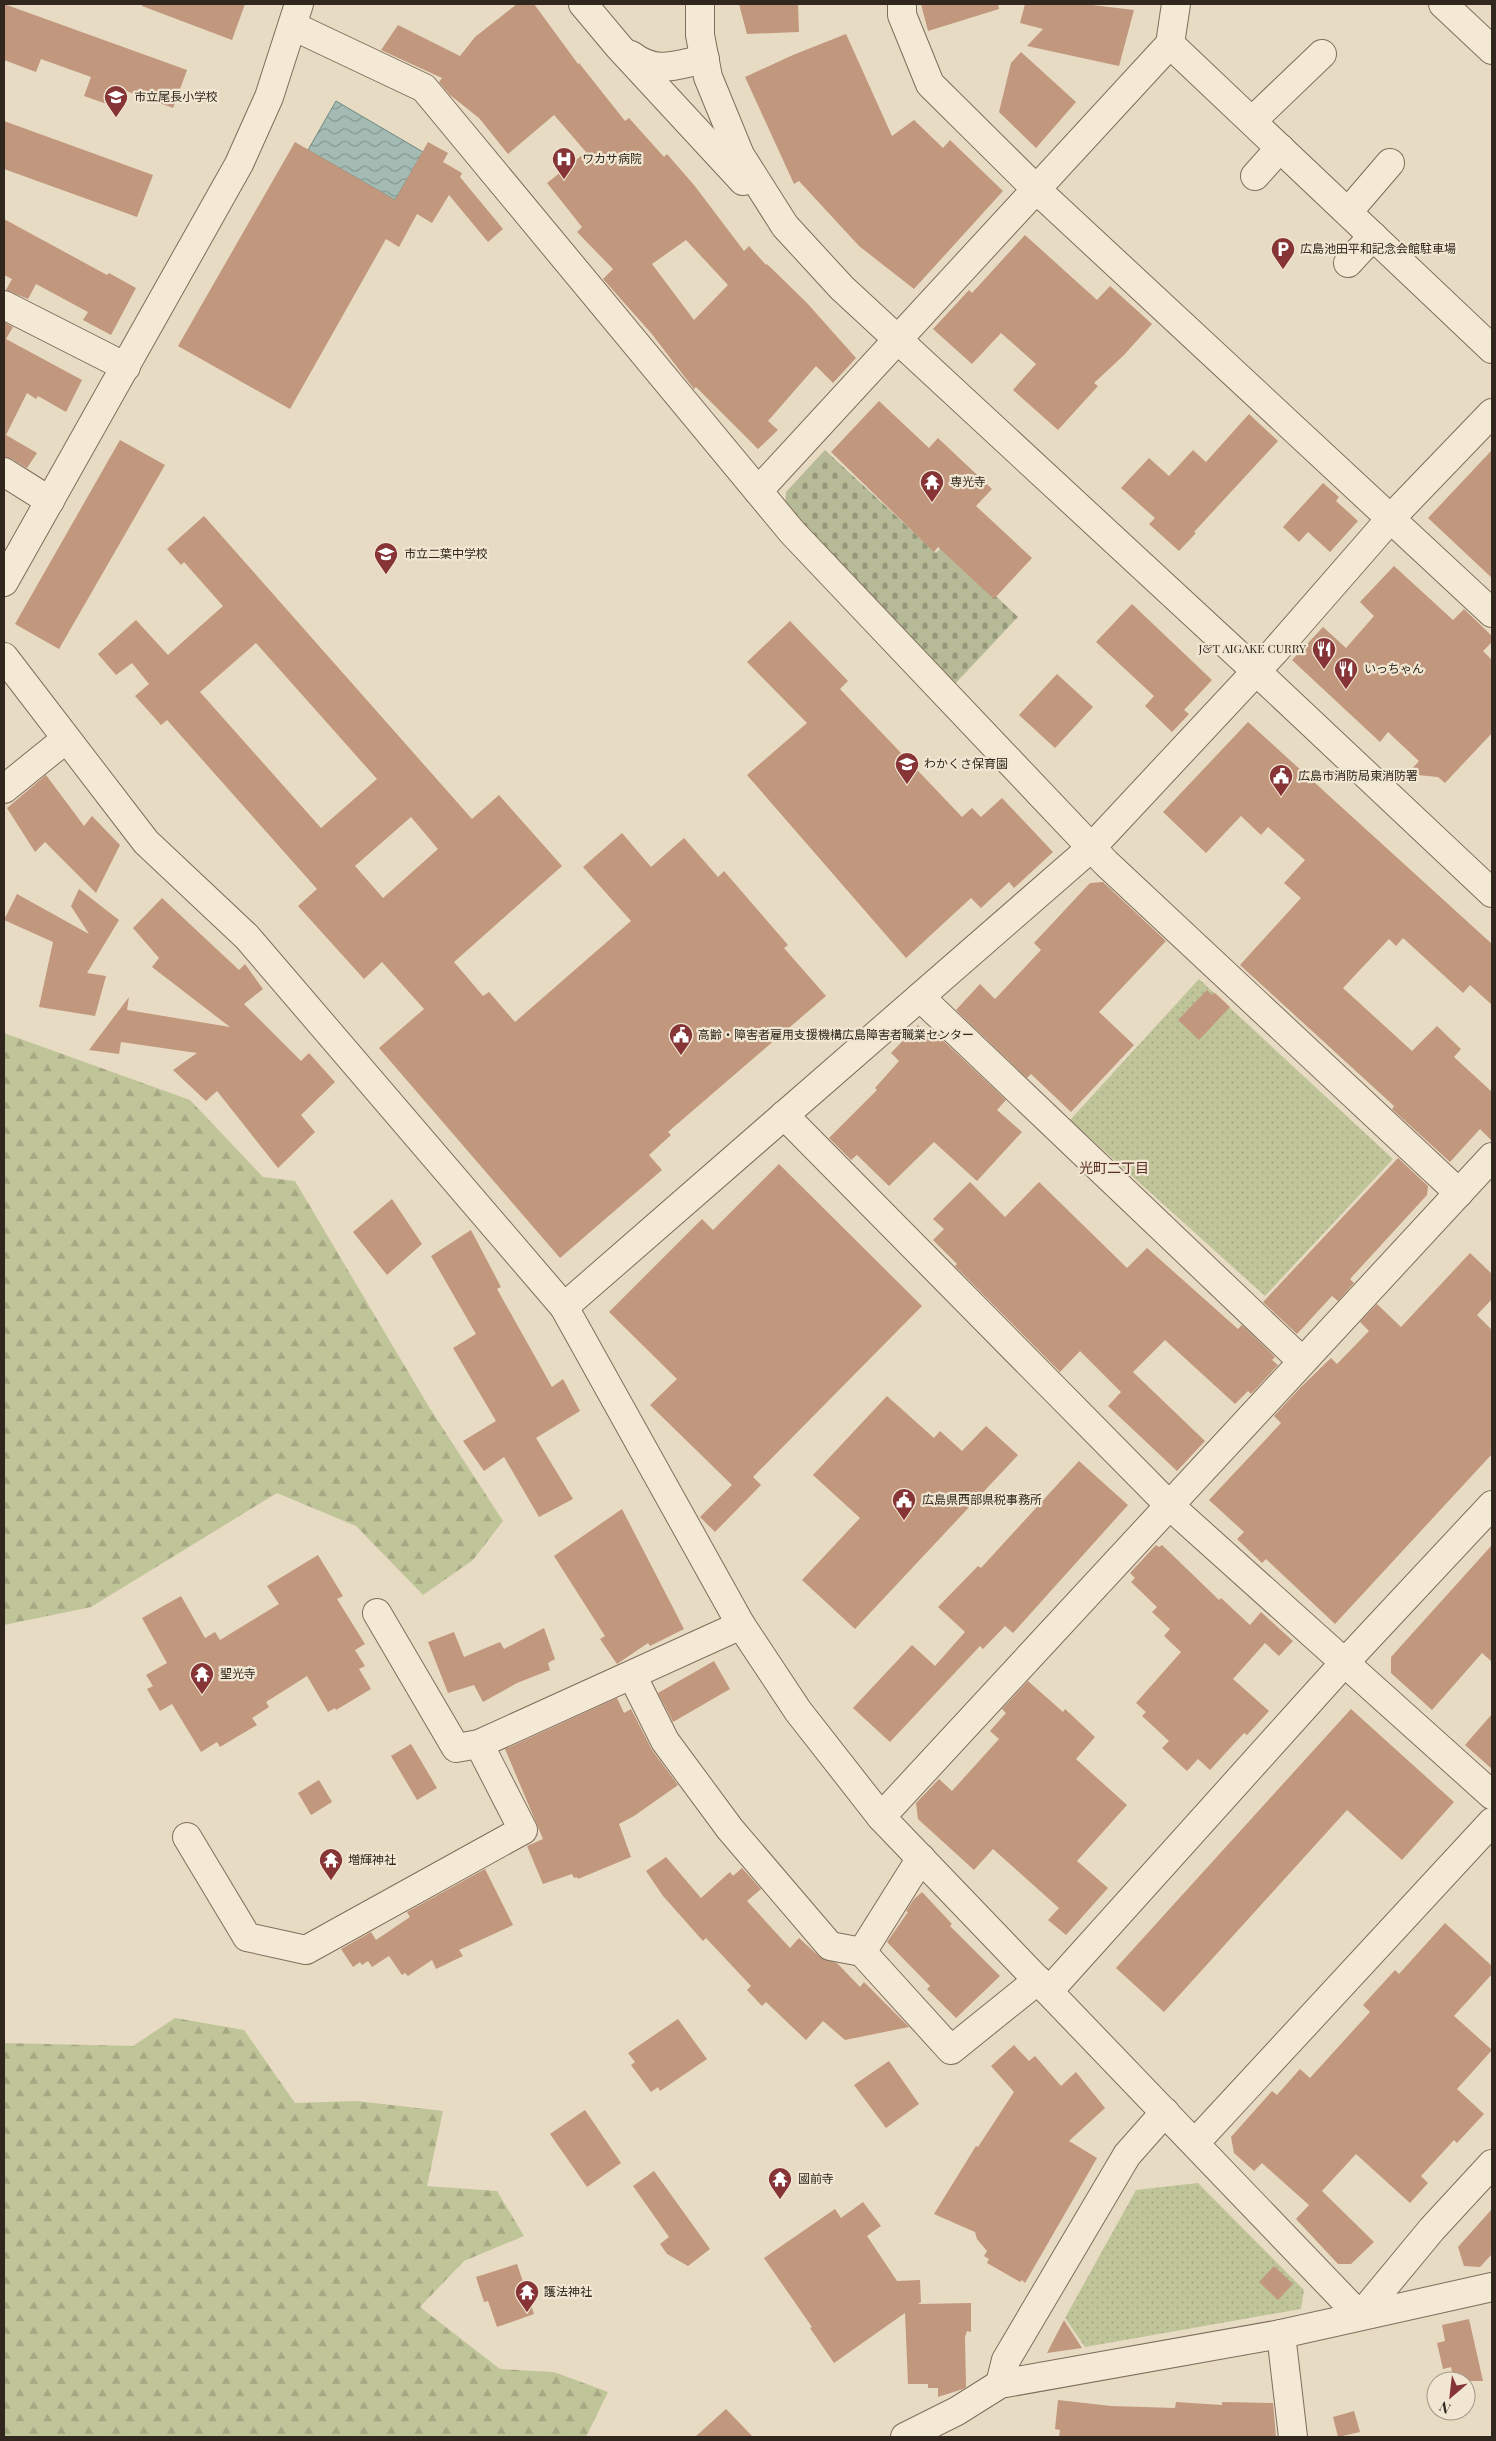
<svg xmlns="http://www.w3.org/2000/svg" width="1496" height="2441" viewBox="0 0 1496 2441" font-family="'Playfair Display','Noto Sans JP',serif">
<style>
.forest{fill:url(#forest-firs)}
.cemetery{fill:url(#cemetery-stones)}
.park{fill:url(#park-dots)}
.water{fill:url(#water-waves);stroke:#6d8880}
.building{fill:#c1977d;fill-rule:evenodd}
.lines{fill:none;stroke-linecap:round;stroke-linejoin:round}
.minor-casing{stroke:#7f6e5c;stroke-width:30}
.minor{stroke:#f4e9d5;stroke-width:28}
.labels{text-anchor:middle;stroke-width:4.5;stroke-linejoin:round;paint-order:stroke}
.poi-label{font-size:12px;fill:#31271e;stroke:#f0e6d1;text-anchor:start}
.neighbourhood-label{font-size:14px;fill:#582c23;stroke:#f0e6d1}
</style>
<defs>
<pattern id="forest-firs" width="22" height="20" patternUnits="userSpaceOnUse" patternTransform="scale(1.25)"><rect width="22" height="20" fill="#c0c499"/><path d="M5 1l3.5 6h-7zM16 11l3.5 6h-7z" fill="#a5a883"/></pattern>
<pattern id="cemetery-stones" width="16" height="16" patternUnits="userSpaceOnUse" patternTransform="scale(1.25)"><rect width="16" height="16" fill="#b7ba97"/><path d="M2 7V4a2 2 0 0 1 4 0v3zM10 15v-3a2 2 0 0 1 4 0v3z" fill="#95977b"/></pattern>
<pattern id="park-dots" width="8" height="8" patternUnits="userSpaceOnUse" patternTransform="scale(1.25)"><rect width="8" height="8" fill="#c0c499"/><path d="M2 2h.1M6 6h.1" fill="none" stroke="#a5a883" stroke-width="1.8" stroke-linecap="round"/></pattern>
<pattern id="water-waves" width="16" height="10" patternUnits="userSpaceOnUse" patternTransform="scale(1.25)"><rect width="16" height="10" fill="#a4bbb4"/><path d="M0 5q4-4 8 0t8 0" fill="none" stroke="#869892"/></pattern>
</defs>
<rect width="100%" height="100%" fill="#e8dbc3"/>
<g class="forest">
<polygon points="4,1033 190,1100 263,1177 295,1181 429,1407 503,1521 473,1560 423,1595 356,1526 277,1493 91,1607 4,1625"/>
<polygon points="175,2018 244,2030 295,2103 357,2101 443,2111 427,2186 497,2191 524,2236 464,2261 420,2307 500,2369 554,2372 608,2392 586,2437 4,2437 4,2043 133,2046"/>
</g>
<polygon class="cemetery" points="825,450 936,553 943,546 1018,617 953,686 785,508 786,492"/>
<g class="park">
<polygon points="1199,979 1393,1159 1265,1296 1070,1120"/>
<polygon points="1198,2183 1304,2290 1301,2309 1085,2347 1065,2318 1136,2190"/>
</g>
<polygon class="water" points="336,101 423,152 395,200 308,150"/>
<g class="building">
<polygon points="4,4 187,70 173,108 121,89 115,107 84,96 91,77 41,59 36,72 4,60"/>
<polygon points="142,4 245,4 232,40 142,6"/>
<path d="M517,4h17l44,60 1,-1 46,58 4,-3 35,39 3,-3 27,31 50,66 5,-5 17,19 1,-1 40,39 49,55 -23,25 -17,-17 -48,55 10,9 -20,19 -62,-62 -2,2 -43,-56 -48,-54 10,-10 -36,-37 5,-5 -35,-44 39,-31 -32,-37 -46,39 -29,-36 -29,-23 -11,-13 3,-4 -61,-28 17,-25 62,31 15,-19zM686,240l42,45 -34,35 -42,-56z"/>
<polygon points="739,4 798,4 799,32 747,34"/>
<polygon points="921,4 998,4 999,9 928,31"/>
<polygon points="1025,4 1084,4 1134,10 1119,66 1027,46 1043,29 1020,23"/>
<polygon points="846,34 892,136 914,120 943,148 950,140 1003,191 914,289 859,246 799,181 794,184 745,77 793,55"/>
<polygon points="1021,52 1076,102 1036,148 999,112 1011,63"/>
<polygon points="4,121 153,175 137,217 4,169"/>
<polygon points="295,142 395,200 428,142 448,153 443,162 462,173 460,177 503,229 488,242 449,195 432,223 417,214 399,247 386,239 290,409 178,346"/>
<polygon points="4,219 107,275 109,273 136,288 111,335 83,320 88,312 36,284 28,299 6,290 12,279 4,275"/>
<polygon points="1025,235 1097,300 1110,286 1152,324 1124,355 1094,383 1098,386 1058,430 1013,390 1036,364 1001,333 972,364 933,329 969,290 972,293"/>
<polygon points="4,322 13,327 6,339 82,380 66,412 38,396 36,399 27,393 6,435 37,453 27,468 12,459 4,457"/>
<polygon points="879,401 929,448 938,438 992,489 976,506 1032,558 994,599 938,547 934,552 831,452"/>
<polygon points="1249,414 1278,441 1194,532 1196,533 1179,551 1149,524 1155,518 1121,488 1149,458 1169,476 1193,450 1206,462"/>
<polygon points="120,440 165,465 59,649 15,624"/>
<polygon points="1492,450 1492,578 1428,518"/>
<polygon points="1323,483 1339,497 1336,501 1358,521 1330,552 1308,532 1299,542 1283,527"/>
<path d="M204,516l268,303 27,-24 63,71 -108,96 29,34 6,-4 26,30 116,-101 -48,-54 39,-34 29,34 33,-29 34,39 6,-6 64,74 -4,3 42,48 -158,136 3,3 -22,20 13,15 -102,88 -181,-210 45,-39 -42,-47 -18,17 -66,-73 19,-17 -150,-169 -6,5 -26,-29 14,-12 -17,-21 -16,12 -18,-21 38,-34 32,35 55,-49 -39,-44 -3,3 -14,-16zM256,643l121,136 -56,49 -121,-136zM411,817l27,32 -55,49 -28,-32z"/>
<polygon points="1394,566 1453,620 1464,609 1492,636 1492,642 1483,651 1492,660 1492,733 1445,783 1438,777 1407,774 1419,761 1388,732 1380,742 1292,660 1323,627 1346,648 1374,616 1360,602"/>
<polygon points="1132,604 1212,680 1184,710 1189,714 1172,732 1145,706 1154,696 1096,642"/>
<polygon points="790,621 848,681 840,689 962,817 972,808 981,817 1002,798 1053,852 1014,888 1009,882 981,908 971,898 906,958 747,775 807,723 747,662"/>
<polygon points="1057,674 1093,707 1055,748 1019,715"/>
<polygon points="1248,722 1492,944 1492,1005 1470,985 1463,993 1403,938 1396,946 1389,939 1343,988 1412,1051 1437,1026 1461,1049 1454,1057 1492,1092 1492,1141 1480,1129 1450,1162 1392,1109 1394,1106 1240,965 1301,898 1284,883 1305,860 1268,827 1261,835 1241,816 1206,853 1163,812"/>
<polygon points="46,775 84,826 92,816 120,845 96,893 45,842 35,852 7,808"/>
<polygon points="1103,882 1166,941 1099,1012 1134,1045 1071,1112 1031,1074 1027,1078 956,1010 980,984 995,999 1041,950 1034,943 1090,883"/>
<polygon points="79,889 119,920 87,973 106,976 95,1016 39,1007 53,942 4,920 17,894 89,934 71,906"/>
<polygon points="162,898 239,970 245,964 263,989 244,1004 301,1061 309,1053 335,1082 301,1115 315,1132 278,1168 217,1091 206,1101 173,1070 197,1053 121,1042 119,1054 89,1050 129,997 127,1010 230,1027 152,967 159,958 133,928"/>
<polygon points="1207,990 1212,995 1215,993 1230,1007 1199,1040 1178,1020"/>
<polygon points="918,1025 930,1037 934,1032 1006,1100 997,1110 1022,1132 977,1181 934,1142 889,1186 857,1155 851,1160 829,1138 877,1090 875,1088 899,1061 891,1053"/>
<polygon points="1398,1158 1428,1186 1427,1195 1350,1279 1354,1283 1338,1301 1332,1296 1297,1334 1263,1302"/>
<polygon points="779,1164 922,1306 753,1477 761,1485 715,1532 700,1517 732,1485 650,1405 677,1379 609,1312 702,1219 713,1230"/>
<polygon points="970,1182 1005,1217 1039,1182 1127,1268 1147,1248 1238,1329 1242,1325 1275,1357 1272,1360 1278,1365 1251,1394 1248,1391 1235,1404 1165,1340 1133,1372 1205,1441 1177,1471 1108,1406 1121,1392 1080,1351 1060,1372 955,1266 957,1264 933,1240 944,1229 933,1219"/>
<polygon points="392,1199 422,1244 387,1275 353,1232"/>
<polygon points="471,1230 501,1287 497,1289 552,1387 563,1379 580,1411 536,1438 573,1499 539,1517 504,1457 484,1471 463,1441 496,1421 453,1348 476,1334 431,1256"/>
<polygon points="1470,1253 1492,1274 1492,1299 1477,1315 1492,1330 1492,1454 1335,1624 1266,1559 1262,1563 1237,1539 1244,1532 1209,1500 1281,1423 1274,1416 1301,1387 1331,1358 1337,1364 1369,1331 1360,1322 1377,1304 1401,1327"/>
<polygon points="887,1396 934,1438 940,1431 962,1451 986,1426 1018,1455 855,1629 802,1580 860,1518 813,1475"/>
<polygon points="1079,1461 1128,1505 1013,1633 1005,1626 983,1649 980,1646 890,1742 853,1708 912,1645 935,1666 965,1632 938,1607 978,1566 981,1568"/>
<polygon points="622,1509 684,1629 650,1646 648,1643 617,1664 600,1639 605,1636 554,1556"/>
<polygon points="1156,1545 1159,1547 1162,1545 1219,1600 1221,1598 1250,1625 1261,1612 1293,1641 1279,1656 1265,1643 1233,1679 1269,1711 1247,1735 1244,1733 1210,1770 1198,1759 1187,1771 1162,1748 1169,1741 1142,1716 1146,1712 1136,1703 1181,1652 1164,1636 1170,1629 1152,1612 1157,1607 1131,1582 1135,1578 1130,1573"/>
<polygon points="1492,1545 1492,1662 1482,1653 1432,1710 1391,1673 1391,1657"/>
<polygon points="318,1555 343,1596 337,1599 365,1644 355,1650 365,1666 359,1669 371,1689 336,1710 335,1708 328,1712 307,1676 266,1702 269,1707 252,1718 257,1725 220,1747 217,1742 201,1752 172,1704 160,1711 147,1689 153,1686 146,1675 167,1663 142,1618 181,1596 205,1638 215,1632 220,1640 279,1604 267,1586"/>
<polygon points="544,1628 555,1659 548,1663 550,1670 517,1683 483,1702 474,1685 448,1693 428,1642 454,1632 464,1657 500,1642 504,1649"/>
<polygon points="714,1661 730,1689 673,1722 658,1693"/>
<polygon points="1028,1681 1063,1712 1065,1709 1095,1737 1076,1759 1127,1805 1077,1861 1108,1888 1066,1935 1048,1920 1059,1908 993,1849 974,1870 918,1819 916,1803 939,1779 952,1791 999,1739 990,1731 1006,1713 1002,1709"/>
<polygon points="617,1698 624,1713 631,1709 652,1750 678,1785 634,1816 619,1824 631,1857 578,1879 577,1877 574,1878 572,1874 543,1884 527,1846 543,1839 505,1749"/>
<polygon points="1351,1709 1454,1802 1402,1860 1347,1810 1164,2012 1116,1968"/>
<polygon points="1492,1714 1492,1769 1465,1745"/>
<polygon points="411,1744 437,1788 417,1800 391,1756"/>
<polygon points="319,1780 332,1802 311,1815 298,1793"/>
<polygon points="666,1857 701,1898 730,1872 733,1876 742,1868 761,1889 747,1901 790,1948 799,1938 821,1958 837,1963 860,1987 864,1982 909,2027 845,2040 823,2021 806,2040 766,2002 762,2006 747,1990 751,1986 706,1938 703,1941 663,1896 646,1871"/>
<polygon points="485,1869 513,1925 459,1950 463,1956 436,1969 432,1960 408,1976 405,1973 402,1975 389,1956 372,1967 368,1961 362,1965 360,1962 353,1967 341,1949 371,1932 376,1940 410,1917 407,1912"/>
<polygon points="922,1892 952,1924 950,1926 1000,1976 956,2018 927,1989 930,1986 887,1942 908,1912 906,1911 914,1899"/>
<polygon points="1445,1923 1492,1966 1492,1974 1454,2016 1492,2050 1457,2089 1484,2114 1457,2143 1454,2140 1421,2176 1428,2183 1410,2203 1356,2154 1322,2191 1374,2242 1351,2264 1338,2264 1296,2219 1309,2205 1262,2163 1254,2171 1234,2153 1231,2137 1272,2091 1277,2095 1300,2069 1310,2078 1370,2012 1363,2005 1395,1970 1399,1974"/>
<polygon points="678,2019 707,2059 660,2091 658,2087 651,2092 631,2065 635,2062 628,2053"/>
<polygon points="1014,2045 1029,2061 1035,2056 1061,2086 1076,2072 1105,2108 1069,2141 1097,2158 1025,2283 1022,2280 1020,2282 987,2263 989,2259 984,2256 987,2251 977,2239 975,2232 934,2214 976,2146 978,2147 1014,2092 991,2066"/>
<polygon points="889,2061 919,2104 886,2128 854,2085"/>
<polygon points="585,2110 621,2163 587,2187 550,2134"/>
<polygon points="654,2171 710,2249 688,2266 667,2254 660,2244 669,2237 633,2186"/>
<polygon points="863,2202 881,2226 867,2236 897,2281 920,2280 921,2302 918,2304 971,2303 971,2332 967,2331 965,2337 966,2387 963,2389 938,2397 938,2388 928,2388 928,2384 908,2384 905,2313 834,2363 810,2328 812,2327 764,2258 835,2209 841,2218"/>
<polygon points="1492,2209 1492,2254 1480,2267 1464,2266 1458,2247"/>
<polygon points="517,2264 534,2314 497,2327 488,2301 484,2302 476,2277"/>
<polygon points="1274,2266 1293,2284 1278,2300 1259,2282"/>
<polygon points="1469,2319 1483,2381 1454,2381 1451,2367 1443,2369 1437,2343 1445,2341 1442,2325"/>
<polygon points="1064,2320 1082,2348 1047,2353"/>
<polygon points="1058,2400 1111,2406 1175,2408 1176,2402 1222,2405 1222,2402 1273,2403 1276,2437 1059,2437 1060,2430 1055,2429"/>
<polygon points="726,2409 753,2437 695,2437"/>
<polygon points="1354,2411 1360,2432 1338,2437 1333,2417"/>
</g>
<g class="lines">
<g class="minor-casing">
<g id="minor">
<polyline points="583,4 619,47 743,181"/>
<polyline points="700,4 700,35 708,77 740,155 785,226 842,288 1272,686 1492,893"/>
<polyline points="902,4 902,15 930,84 1037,190 1492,613"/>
<polyline points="1443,4 1492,50"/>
<polyline points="293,26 424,88 792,532 1106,863 1459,1193"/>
<polyline points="1170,44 1492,349"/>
<path d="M631,55c26,20 44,10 74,4"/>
<polyline points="1252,121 1322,54"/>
<polyline points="1255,176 1280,148"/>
<polyline points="1348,212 1390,163"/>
<polyline points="1348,263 1373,236"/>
<polyline points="4,305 126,367"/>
<polyline points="4,472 50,501"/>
<polyline points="758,491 1170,44 1176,4"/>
<polyline points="4,582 239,164 269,97 299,4"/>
<polyline points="4,657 146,842 247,937 564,1307 741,1625 798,1711 881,1817 1360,2316"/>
<polyline points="4,789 66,739"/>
<polyline points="920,997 1302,1361"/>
<polyline points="784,1115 1169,1505 1492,1795"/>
<polyline points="564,1307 1092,847 1275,651 1391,518 1492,413"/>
<polyline points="377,1613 456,1748 479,1744 741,1625"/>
<polyline points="632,1675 665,1741 730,1829 830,1946 862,1952"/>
<polyline points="881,1817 1492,1157"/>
<polyline points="187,1837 247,1937 306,1950 523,1830 479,1744"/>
<polyline points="921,1858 862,1952 951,2050 1038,1980"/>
<polyline points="1049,1991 1335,1673 1492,1505"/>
<polyline points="1195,2143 1492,1822"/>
<polyline points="1360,2316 1432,2229 1492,2164"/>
<polyline points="1281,2334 1293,2437"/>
<polyline points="1000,2384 1006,2360 1127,2155 1165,2112"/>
<polyline points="905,2437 957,2411 1000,2384 1281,2334 1492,2287"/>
</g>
</g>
<use href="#minor" class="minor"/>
</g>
<defs>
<g id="school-pin" transform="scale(1.25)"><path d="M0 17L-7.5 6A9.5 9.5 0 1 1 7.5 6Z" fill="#873437" stroke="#f0e6d1"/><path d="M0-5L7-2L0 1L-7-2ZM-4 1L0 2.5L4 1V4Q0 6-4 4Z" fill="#fff"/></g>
<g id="hospital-pin" transform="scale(1.25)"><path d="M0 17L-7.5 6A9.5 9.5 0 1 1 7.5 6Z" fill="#873437" stroke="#f0e6d1"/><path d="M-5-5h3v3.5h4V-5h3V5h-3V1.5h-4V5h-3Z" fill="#fff"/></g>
<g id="parking-pin" transform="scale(1.25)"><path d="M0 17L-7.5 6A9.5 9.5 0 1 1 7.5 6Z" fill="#873437" stroke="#f0e6d1"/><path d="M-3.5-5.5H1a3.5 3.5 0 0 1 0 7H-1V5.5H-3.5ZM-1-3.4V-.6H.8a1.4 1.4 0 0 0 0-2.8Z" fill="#fff"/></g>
<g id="temple-pin" transform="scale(1.25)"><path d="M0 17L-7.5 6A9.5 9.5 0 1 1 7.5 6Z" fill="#873437" stroke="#f0e6d1"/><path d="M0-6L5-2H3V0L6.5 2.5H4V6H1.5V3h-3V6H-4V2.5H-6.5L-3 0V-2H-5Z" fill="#fff"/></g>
<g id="restaurant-pin" transform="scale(1.25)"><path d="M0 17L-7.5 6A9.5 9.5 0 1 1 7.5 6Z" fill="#873437" stroke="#f0e6d1"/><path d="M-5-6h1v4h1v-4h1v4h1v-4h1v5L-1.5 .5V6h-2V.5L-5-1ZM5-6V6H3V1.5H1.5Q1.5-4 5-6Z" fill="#fff"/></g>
<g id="civic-pin" transform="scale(1.25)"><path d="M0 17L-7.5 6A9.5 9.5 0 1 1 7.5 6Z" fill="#873437" stroke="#f0e6d1"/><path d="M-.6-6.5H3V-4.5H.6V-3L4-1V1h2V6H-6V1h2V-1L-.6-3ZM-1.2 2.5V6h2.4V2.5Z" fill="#fff"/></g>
</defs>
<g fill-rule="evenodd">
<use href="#school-pin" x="116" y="97"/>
<use href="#hospital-pin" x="564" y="159"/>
<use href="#parking-pin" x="1283" y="249"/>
<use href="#temple-pin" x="932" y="482"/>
<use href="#school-pin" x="386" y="554"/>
<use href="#restaurant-pin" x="1324" y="649"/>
<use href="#restaurant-pin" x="1346" y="669"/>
<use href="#school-pin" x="907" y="764"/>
<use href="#civic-pin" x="1281" y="776"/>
<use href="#civic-pin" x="681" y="1035"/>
<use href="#civic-pin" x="904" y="1500"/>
<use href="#temple-pin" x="202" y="1674"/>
<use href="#temple-pin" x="331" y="1860"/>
<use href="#temple-pin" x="780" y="2179"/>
<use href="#temple-pin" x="527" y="2292"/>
</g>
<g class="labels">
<g class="poi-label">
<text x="134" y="101">市立尾長小学校</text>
<text x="582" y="163">ワカサ病院</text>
<text x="1300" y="253">広島池田平和記念会館駐車場</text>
<text x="950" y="486">専光寺</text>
<text x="404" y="558">市立二葉中学校</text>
<text x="1306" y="653" text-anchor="end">J&amp;T AIGAKE CURRY</text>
<text x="1364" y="673">いっちゃん</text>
<text x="924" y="768">わかくさ保育園</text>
<text x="1298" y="780">広島市消防局東消防署</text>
<text x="698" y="1039">高齢・障害者雇用支援機構広島障害者職業センター</text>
<text x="922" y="1504">広島県西部県税事務所</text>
<text x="220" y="1678">聖光寺</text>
<text x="348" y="1864">増輝神社</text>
<text x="798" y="2183">國前寺</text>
<text x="544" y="2296">護法神社</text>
</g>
<g class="neighbourhood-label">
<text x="1114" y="1173">光町二丁目</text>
</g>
</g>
<rect width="1496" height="2441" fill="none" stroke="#31271e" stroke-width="10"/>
<g transform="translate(1451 2396) rotate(208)"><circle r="24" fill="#f0e6d1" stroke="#a49a89"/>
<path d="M0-4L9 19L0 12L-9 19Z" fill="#873437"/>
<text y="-8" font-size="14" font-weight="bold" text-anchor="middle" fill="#31271e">N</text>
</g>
</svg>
